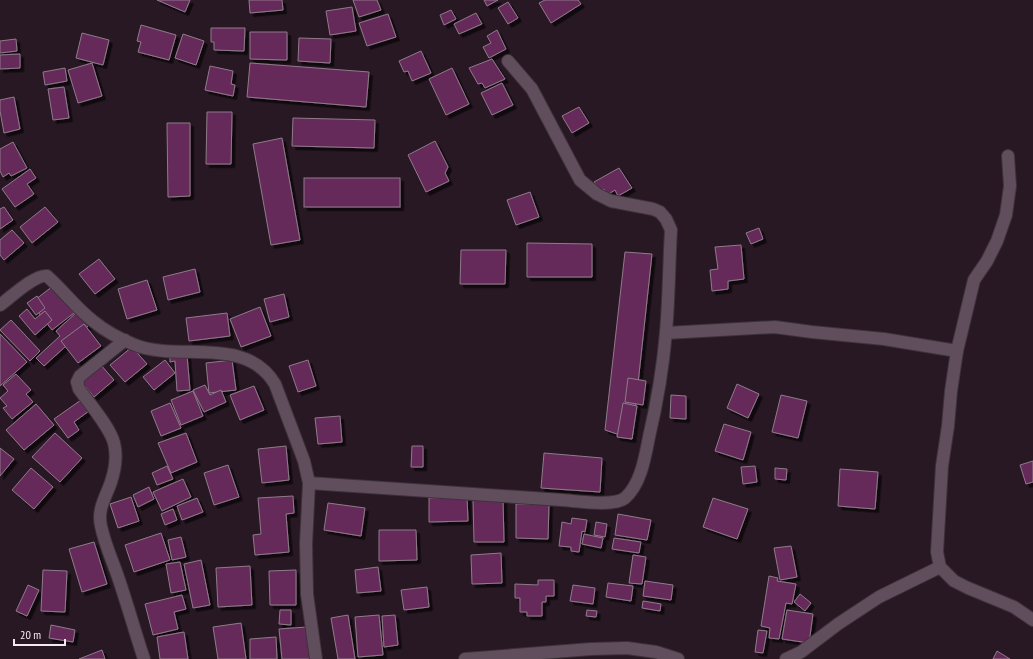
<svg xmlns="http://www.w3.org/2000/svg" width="1033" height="659" viewBox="0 0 1033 659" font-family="'PT Sans Narrow',sans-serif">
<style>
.building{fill:#65295a;stroke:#8f7b8a;filter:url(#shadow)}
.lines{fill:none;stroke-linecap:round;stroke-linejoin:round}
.minor-casing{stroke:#3e323b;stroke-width:14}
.minor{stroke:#614e5c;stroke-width:12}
</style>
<defs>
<filter id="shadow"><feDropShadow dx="3.5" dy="3.5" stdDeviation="0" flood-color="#0009"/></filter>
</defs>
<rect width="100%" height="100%" fill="#281824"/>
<g class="building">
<polygon points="157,0 190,0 185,12"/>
<polygon points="249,0 282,0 283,10 250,13"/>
<polygon points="353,0 377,0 381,10 359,17"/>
<polygon points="484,0 498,0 487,6"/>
<polygon points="545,0 578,0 581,4 551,23 539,3"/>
<polygon points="508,2 518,18 508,24 498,8"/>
<polygon points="352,7 356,31 330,35 326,11"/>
<polygon points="451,10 456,19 444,25 440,15"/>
<polygon points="476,13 482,24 459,34 454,24"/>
<polygon points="388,14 396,37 367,46 359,23"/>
<polygon points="141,25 176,35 169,60 138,52 141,42 137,41"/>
<polygon points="211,28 245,28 244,51 214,50 214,42 211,42"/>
<polygon points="497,30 506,49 489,58 483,47 491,43 487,36"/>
<polygon points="250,32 287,32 287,60 250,59"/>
<polygon points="82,33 109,40 103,65 76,58"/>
<polygon points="183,34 204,41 196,65 175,58"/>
<polygon points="299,38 331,39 330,63 298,61"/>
<polygon points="16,39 17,51 0,53 0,41"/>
<polygon points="421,51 431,73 412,81 408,71 404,72 399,61"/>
<polygon points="20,54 20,68 0,69 0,55"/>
<polygon points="492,59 505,79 485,88 482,83 478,84 469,68"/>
<polygon points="92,63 102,96 78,103 68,70"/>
<polygon points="250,63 369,72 366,107 247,97"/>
<polygon points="210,66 233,71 231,84 235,85 233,96 205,90"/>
<polygon points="65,68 67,81 45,85 43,72"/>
<polygon points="452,68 469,104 446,115 429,79"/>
<polygon points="502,83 513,105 492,115 481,93"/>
<polygon points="64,87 69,118 53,120 48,89"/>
<polygon points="14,97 20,129 4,133 0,111 0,100"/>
<polygon points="579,107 589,123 572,133 562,116"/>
<polygon points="207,112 232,112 231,164 206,164"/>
<polygon points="293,118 375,120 374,148 292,146"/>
<polygon points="167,123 190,123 190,196 168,197"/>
<polygon points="282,138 300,240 271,245 253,144"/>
<polygon points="435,141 448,167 445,173 449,181 426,192 408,155"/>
<polygon points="13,142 27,168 11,176 9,173 3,177 0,171 0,149"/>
<polygon points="619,168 632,188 618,196 615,190 607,195 604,189 600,191 594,182"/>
<polygon points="30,169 36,178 27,184 34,194 15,207 2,189"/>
<rect x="304" y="178" width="96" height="29"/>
<polygon points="530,192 539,217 516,225 507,200"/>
<polygon points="4,207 13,220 0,229 0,209"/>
<polygon points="45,207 58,222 32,243 20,227"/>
<polygon points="759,228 763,239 751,244 746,233"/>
<polygon points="12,230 24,243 4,260 0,255 0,240"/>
<polygon points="527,243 592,244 592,277 527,277"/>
<polygon points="741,245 744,279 728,281 728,289 712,291 710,270 718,269 715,247"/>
<polygon points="461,250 506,250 505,284 460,284"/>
<polygon points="625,252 652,254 632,439 605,430"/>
<polygon points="99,259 115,279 95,294 79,274"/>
<polygon points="195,269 200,292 168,300 163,277"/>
<polygon points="147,280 157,310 127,319 118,289"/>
<polygon points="53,286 74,313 52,330 31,303"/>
<polygon points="284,294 289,317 270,322 264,299"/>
<polygon points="37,296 45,308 36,315 27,303"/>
<polygon points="260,307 271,336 241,347 230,319"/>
<polygon points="27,309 35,319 45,311 52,320 35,335 19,316"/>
<polygon points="77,312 89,325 44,366 36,358 60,336 56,331"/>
<polygon points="227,313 230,336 189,341 186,318"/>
<polygon points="11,320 40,351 30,361 0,330"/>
<polygon points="84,324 101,346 78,363 61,341"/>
<polygon points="0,334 27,362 0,386"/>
<polygon points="132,347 147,364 125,382 110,365"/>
<polygon points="187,355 190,390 177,391 175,361 170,362 170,356"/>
<polygon points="165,360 175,373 154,390 143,377"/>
<polygon points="232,360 236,390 209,393 206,363"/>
<polygon points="308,360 316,386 298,392 289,366"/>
<polygon points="100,364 114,380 94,397 80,380"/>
<polygon points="16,374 31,390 26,394 33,402 12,419 3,408 7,406 0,398 8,391 3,385"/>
<polygon points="628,378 646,381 643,405 625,402"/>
<polygon points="737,384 759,394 748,418 727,408"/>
<polygon points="205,385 210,395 221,390 226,402 204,412 193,390"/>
<polygon points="254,386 264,410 240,420 230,395"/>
<polygon points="193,391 203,416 181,425 171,400"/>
<polygon points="671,395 686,396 686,419 670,418"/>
<polygon points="781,395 807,401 798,438 772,432"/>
<polygon points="81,400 89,411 74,422 79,430 68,438 54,419"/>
<polygon points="170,403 181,428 161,436 151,411"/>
<polygon points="623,403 637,406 632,439 617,437"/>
<polygon points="36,404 54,425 24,450 6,430"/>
<polygon points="340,416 342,442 318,444 315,418"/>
<polygon points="724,424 751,432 743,460 715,451"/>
<polygon points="55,433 82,458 60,482 32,457"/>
<polygon points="186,433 197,462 171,473 158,443"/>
<polygon points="286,446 289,480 262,483 258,449"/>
<polygon points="412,446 423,446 423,467 411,467"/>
<polygon points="0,448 14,459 0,476"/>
<polygon points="544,453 602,458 600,492 541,488"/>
<polygon points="1033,461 1033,482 1026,484 1020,465"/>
<polygon points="228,465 239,497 214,505 204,473"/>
<polygon points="167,466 173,479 157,485 152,473"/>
<polygon points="755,466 757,482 743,484 741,467"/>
<polygon points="31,468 53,487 34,509 12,490"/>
<polygon points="775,468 787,469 786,480 775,479"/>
<polygon points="840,469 878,472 875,509 838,506"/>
<polygon points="183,479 191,497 162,511 153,492"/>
<polygon points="149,487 154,499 138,507 133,495"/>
<polygon points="293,496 294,513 286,514 289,552 255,555 253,535 261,534 258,498"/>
<polygon points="131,497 139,521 118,528 110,504"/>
<polygon points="467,497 468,521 429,522 429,498"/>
<polygon points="197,498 203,512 182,520 177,506"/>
<polygon points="713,498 748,509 737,539 703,527"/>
<polygon points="503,499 504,542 474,542 473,500"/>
<polygon points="328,503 365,508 361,536 324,530"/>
<polygon points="516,504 549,504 548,539 516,538"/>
<polygon points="173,509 177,520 165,525 161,514"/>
<polygon points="618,514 651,520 647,540 615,535"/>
<polygon points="572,518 587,520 585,532 582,531 579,552 571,551 571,547 559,546 562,522 571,524"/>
<polygon points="596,522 607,524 605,537 594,535"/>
<polygon points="379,530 416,530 417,560 379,561"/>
<polygon points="161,533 170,560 134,572 125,545"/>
<polygon points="584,534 603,538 601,548 582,544"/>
<polygon points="181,537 186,557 172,560 168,540"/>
<polygon points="614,538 641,542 639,553 612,549"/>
<polygon points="94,542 107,584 82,592 69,549"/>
<polygon points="791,546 797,577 780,580 774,548"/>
<polygon points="501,553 502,583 472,584 471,555"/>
<polygon points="633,555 646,557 642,584 629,583"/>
<polygon points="201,560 210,605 193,608 184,564"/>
<polygon points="180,562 186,590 171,593 166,564"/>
<polygon points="250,566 252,605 218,607 216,568"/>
<polygon points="378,567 381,591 357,593 355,570"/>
<polygon points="43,570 67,571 65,612 41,611"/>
<polygon points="296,570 296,605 270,605 269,571"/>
<polygon points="769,576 778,578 777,581 796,584 792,604 786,603 779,639 769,638 770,628 761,626"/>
<polygon points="538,580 554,580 554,596 546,596 546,602 542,602 542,616 527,616 527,612 520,612 520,598 515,598 515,584 538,585"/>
<polygon points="645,581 673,585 671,600 643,596"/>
<polygon points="608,583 633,586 631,601 606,597"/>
<polygon points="28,585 39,590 27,616 16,611"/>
<polygon points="573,585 595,588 593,604 570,601"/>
<polygon points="427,587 429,607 404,610 401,590"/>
<polygon points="800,594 811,603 805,611 794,602"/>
<polygon points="182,595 186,609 174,612 178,629 153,635 145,604"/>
<polygon points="643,601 661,604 660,611 642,608"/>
<polygon points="280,610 291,610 291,625 279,624"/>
<polygon points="587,610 597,611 596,617 586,616"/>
<polygon points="787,610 813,614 809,643 782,639"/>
<polygon points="348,615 355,659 338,659 331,618"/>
<polygon points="379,615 383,655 358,657 355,617"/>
<polygon points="395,615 398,645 384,647 382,616"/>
<polygon points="241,623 246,659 218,659 213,627"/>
<polygon points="51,625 75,630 73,642 49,638"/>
<polygon points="307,627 310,659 282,659 279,629"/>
<polygon points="758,630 767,631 763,653 755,652"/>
<polygon points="184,632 188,659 160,659 157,637"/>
<polygon points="276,637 277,659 250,659 250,639"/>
<polygon points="102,650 105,659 79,659"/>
<polygon points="997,651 1010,659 993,659"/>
</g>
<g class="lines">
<g class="minor-casing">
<g id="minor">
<polyline points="1008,156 1010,186 1006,215 997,241 987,261 974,280 957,351 951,391 948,426 942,466 937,552 940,567 954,581 968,588 1014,607 1033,620"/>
<path d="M0,305c10,-7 35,-31 47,-29 16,14 29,32 46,45 12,10 27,18 42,24 44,17 111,-10 140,39l29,77 5,22 -3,61 1,50 9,65"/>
<polyline points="666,333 775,327 812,332 884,339 957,351"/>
<path d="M125,340l-45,36 -3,6 2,7c10,14 31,38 35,54 3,12 1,27 -3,39 -5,15 -14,27 -10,44 4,20 14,40 20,60 8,24 15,49 23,73"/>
<path d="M309,483c84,5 169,12 253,17 15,1 52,7 63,-2 16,-14 20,-41 24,-61 8,-34 14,-70 17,-105 3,-34 3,-68 5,-102l-5,-11 -6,-7 -7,-3 -42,-8 -14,-7 -17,-14 -48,-91 -24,-28"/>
<polyline points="465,659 591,649 627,648 656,652 678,659"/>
<polyline points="786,659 801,652 838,624 879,597 940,567"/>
</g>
</g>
<use href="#minor" class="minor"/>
</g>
<path d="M14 639v6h51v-6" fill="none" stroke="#f4e9f1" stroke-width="2"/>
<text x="20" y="639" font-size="12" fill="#f4e9f1" stroke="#281824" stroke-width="3" paint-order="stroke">20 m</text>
</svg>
